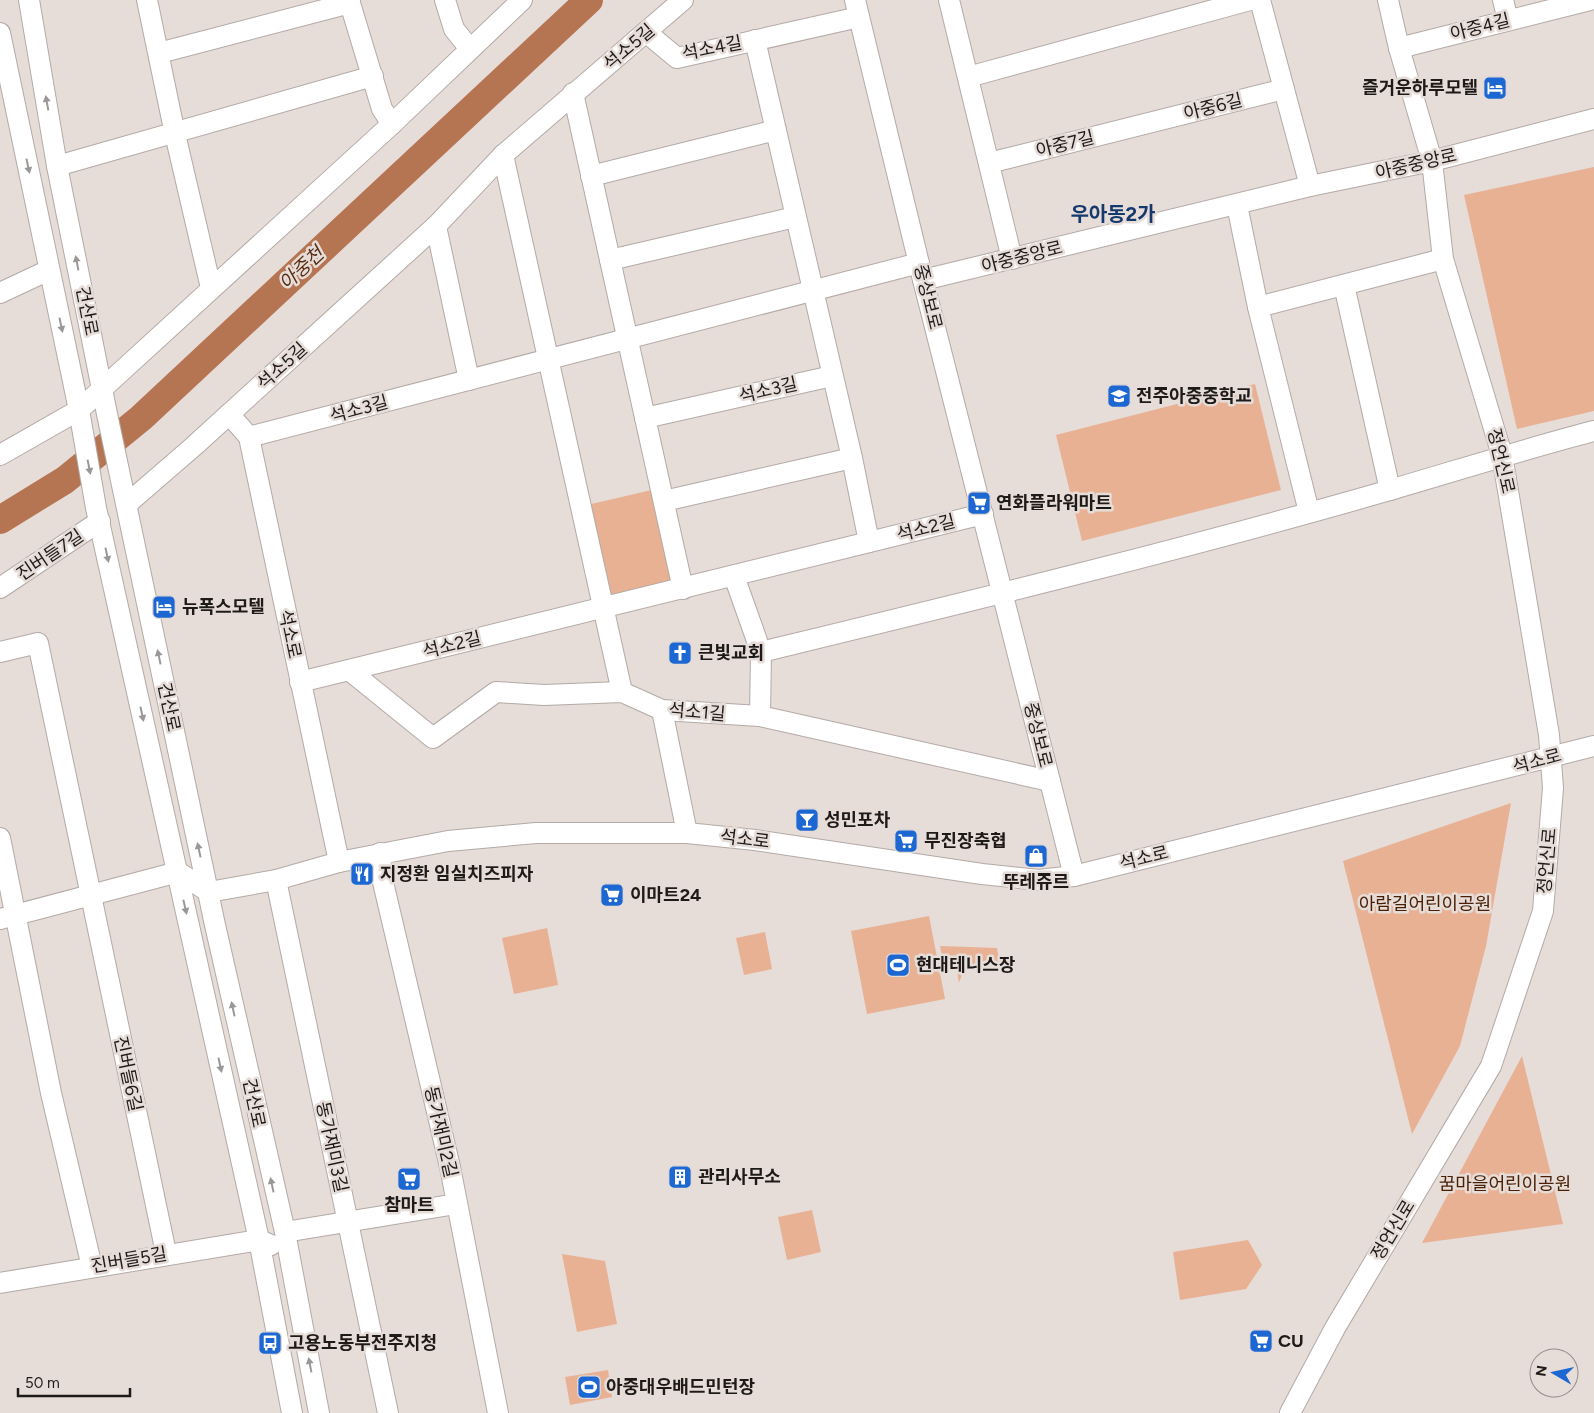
<svg xmlns="http://www.w3.org/2000/svg" width="1594" height="1413" viewBox="0 0 1594 1413" font-family="Figtree,'Noto Sans KR',sans-serif">
<style>
.green{fill:#e9b194}
.lines{fill:none;stroke-linecap:round;stroke-linejoin:round}
.river{stroke:#b67552;stroke-width:28}
.minor-casing{stroke:#b3aaa6;stroke-width:22}
.minor{stroke:#fff;stroke-width:20}
.oneway{fill:#999897}
.labels{text-anchor:middle;stroke-width:5;stroke-linejoin:round;paint-order:stroke}
.street-label{font-size:18px;fill:#1d1a18;stroke:#e6dcd8}
.poi-label{font-size:18px;font-weight:bold;fill:#1d1a18;stroke:#e6dcd8;text-anchor:start}
.park-label{font-size:18px;fill:#491e03;stroke:#e6dcd8}
.water-label{font-size:19px;font-style:italic;fill:#5a2d13;stroke:#e6dcd8}
.quarter-label{font-size:20px;font-weight:bold;fill:#15386d;stroke:#e6dcd8}
</style>
<rect width="100%" height="100%" fill="#e6dcd8"/>
<g class="green">
<polygon points="1594,167 1594,411 1517,429 1464,195"/>
<polygon points="1255,384 1281,490 1082,541 1056,435"/>
<polygon points="656,489 678,586 606,603 587,505"/>
<polygon points="1511,803 1486,946 1460,1046 1412,1134 1343,861"/>
<polygon points="929,916 945,999 867,1014 851,931"/>
<polygon points="547,928 558,985 514,994 502,938"/>
<polygon points="765,932 772,969 744,975 736,938"/>
<path d="M940,946l57,2 3,17c-18,3 -34,-6 -41,18l-3,-18 -12,2z"/>
<polygon points="1522,1056 1563,1224 1422,1243"/>
<polygon points="812,1210 821,1252 787,1260 778,1217"/>
<polygon points="1248,1240 1262,1265 1246,1289 1180,1300 1173,1252"/>
<polygon points="562,1254 605,1261 617,1324 577,1332"/>
<polygon points="608,1370 612,1397 570,1405 565,1377"/>
</g>
<g class="lines">
<polyline class="river" points="0,520 65,480 141,418 589,0"/>
<g class="minor-casing">
<g id="minor">
<polyline points="29,0 57,166 107,414 215,925 285,1232 319,1413"/>
<polyline points="147,0 175,134 211,288"/>
<polyline points="349,0 382,109 392,124"/>
<polyline points="445,0 454,29 470,49"/>
<polyline points="855,0 923,280 1074,876"/>
<polyline points="949,0 1012,259"/>
<polyline points="1260,0 1310,186"/>
<polyline points="1503,0 1508,20"/>
<polyline points="0,33 79,410 96,508 259,1240 292,1413"/>
<polyline points="647,33 677,58 859,17"/>
<polyline points="755,40 852,458 869,542"/>
<polyline points="1399,48 1590,0"/>
<polyline points="159,53 350,3"/>
<polyline points="968,77 1250,0"/>
<polyline points="573,93 683,589"/>
<polyline points="503,155 622,692"/>
<polyline points="989,163 1284,89"/>
<polyline points="57,166 373,76"/>
<polyline points="591,176 776,130"/>
<polyline points="1237,205 1258,307 1309,512"/>
<polyline points="436,226 469,380"/>
<polyline points="610,260 795,217"/>
<polyline points="923,280 1310,186 1432,161 1594,119"/>
<polyline points="1344,285 1390,490"/>
<polyline points="0,293 49,270"/>
<polyline points="1258,307 1443,259"/>
<polyline points="229,414 249,437 339,862"/>
<polyline points="645,418 832,376"/>
<polyline points="249,437 919,263"/>
<polyline points="0,455 79,410 392,124 522,0"/>
<polyline points="664,501 852,458"/>
<polyline points="127,504 194,446 436,226 503,155 683,0"/>
<polyline points="734,576 761,652 760,716"/>
<polyline points="0,588 100,521"/>
<polyline points="0,652 38,643 166,1253"/>
<path d="M761,652c210,-51 421,-102 629,-162 68,-20 135,-41 204,-59"/>
<polyline points="349,670 433,738 496,692 544,695 622,692 662,710 760,716 1050,781"/>
<polyline points="300,682 983,514"/>
<polyline points="662,710 687,833"/>
<polyline points="0,838 51,1093 92,1267"/>
<polyline points="380,853 382,878 450,1167 498,1413"/>
<polyline points="276,880 388,1413"/>
<polyline points="0,919 178,872 209,892 276,880 339,862 448,841 536,833 687,833 755,840 982,874 1039,880 1074,876 1594,746"/>
<polyline points="285,1232 456,1204"/>
<polyline points="0,1283 259,1240 271,1245"/>
<polyline points="1290,1413 1335,1328 1491,1066 1543,911 1553,788 1549,735 1502,455 1443,259 1432,161 1399,48 1388,0"/>
</g>
</g>
<use href="#minor" class="minor"/>
</g>
<defs><path id="oneway-solid" d="M-6-.8H1V-3.2L6.5 0L1 3.2V.8H-6Z" transform="scale(1.25)"/></defs>
<g class="oneway">
<use href="#oneway-solid" transform="translate(47 103) rotate(-100)"/>
<use href="#oneway-solid" transform="translate(28 166) rotate(78)"/>
<use href="#oneway-solid" transform="translate(77 263) rotate(-101)"/>
<use href="#oneway-solid" transform="translate(61 325) rotate(78)"/>
<use href="#oneway-solid" transform="translate(89 467) rotate(79)"/>
<use href="#oneway-solid" transform="translate(107 555) rotate(78)"/>
<use href="#oneway-solid" transform="translate(159 657) rotate(-102)"/>
<use href="#oneway-solid" transform="translate(142 714) rotate(78)"/>
<use href="#oneway-solid" transform="translate(199 850) rotate(-102)"/>
<use href="#oneway-solid" transform="translate(185 907) rotate(77)"/>
<use href="#oneway-solid" transform="translate(233 1009) rotate(-102)"/>
<use href="#oneway-solid" transform="translate(220 1065) rotate(78)"/>
<use href="#oneway-solid" transform="translate(272 1185) rotate(-102)"/>
<use href="#oneway-solid" transform="translate(310 1365) rotate(-101)"/>
</g>
<defs>
<g id="hotel-square" transform="scale(1.25)"><rect x="-9" y="-9" width="18" height="18" rx="4" fill="#1c67d2" stroke="#e6dcd8"/><path d="M-6-4.5h1.5V1H6V5H4.5V3h-9V5H-6ZM-4 0a1.8 1.8 0 1 1 3.6 0ZM.5 0V-2.5h3Q6-2.5 6 0Z" fill="#fff"/></g>
<g id="school-square" transform="scale(1.25)"><rect x="-9" y="-9" width="18" height="18" rx="4" fill="#1c67d2" stroke="#e6dcd8"/><path d="M0-5L7-2L0 1L-7-2ZM-4 1L0 2.5L4 1V4Q0 6-4 4Z" fill="#fff"/></g>
<g id="supermarket-square" transform="scale(1.25)"><rect x="-9" y="-9" width="18" height="18" rx="4" fill="#1c67d2" stroke="#e6dcd8"/><path d="M-6-5.5h2.5l.6 2H6L4.5 2H-2.5L-4.4-4H-6ZM-1.5 3.2a1.3 1.3 0 1 0 .1 0ZM3 3.2a1.3 1.3 0 1 0 .1 0Z" fill="#fff"/></g>
<g id="church-square" transform="scale(1.25)"><rect x="-9" y="-9" width="18" height="18" rx="4" fill="#1c67d2" stroke="#e6dcd8"/><path d="M-1.2-6h2.4v3.5h3.3v2.4h-3.3V6h-2.4V-.1h-3.3v-2.4h3.3Z" fill="#fff"/></g>
<g id="bar-square" transform="scale(1.25)"><rect x="-9" y="-9" width="18" height="18" rx="4" fill="#1c67d2" stroke="#e6dcd8"/><path d="M-6-5H6L.8 .8V4.5H3.5V6h-7V4.5H-.8V.8Z" fill="#fff"/></g>
<g id="shop-square" transform="scale(1.25)"><rect x="-9" y="-9" width="18" height="18" rx="4" fill="#1c67d2" stroke="#e6dcd8"/><path d="M-5-2.5h2.3a2.7 3.5 0 0 1 5.4 0H5L5.5 6h-11ZM-1.5-2.5h3a1.5 2.3 0 0 0-3 0Z" fill="#fff"/></g>
<g id="restaurant-square" transform="scale(1.25)"><rect x="-9" y="-9" width="18" height="18" rx="4" fill="#1c67d2" stroke="#e6dcd8"/><path d="M-5-6h1v4h1v-4h1v4h1v-4h1v5L-1.5 .5V6h-2V.5L-5-1ZM5-6V6H3V1.5H1.5Q1.5-4 5-6Z" fill="#fff"/></g>
<g id="stadium-square" transform="scale(1.25)"><rect x="-9" y="-9" width="18" height="18" rx="4" fill="#1c67d2" stroke="#e6dcd8"/><path d="M0-5a6.5 5 0 1 0 0 10a6.5 5 0 1 0 0-10ZM-3.5-1.8h7v3.6h-7Z" fill="#fff"/></g>
<g id="building-square" transform="scale(1.25)"><rect x="-9" y="-9" width="18" height="18" rx="4" fill="#1c67d2" stroke="#e6dcd8"/><path d="M-4-6H4V6H1V3H-1V6H-4ZM-2.5-4.3h1.7v1.8h-1.7ZM.8-4.3h1.7v1.8H.8ZM-2.5-1h1.7V.8h-1.7ZM.8-1h1.7V.8H.8Z" fill="#fff"/></g>
<g id="bus-square" transform="scale(1.25)"><rect x="-9" y="-9" width="18" height="18" rx="4" fill="#1c67d2" stroke="#e6dcd8"/><path d="M-5-6H5V4H4V6H2V4H-2V6H-4V4H-5ZM-3.5-4V0h7V-4ZM-3.5 1.2v1.5H-2V1.2ZM2 1.2v1.5H3.5V1.2Z" fill="#fff"/></g>
</defs>
<g fill-rule="evenodd">
<use href="#hotel-square" x="1495" y="88"/>
<use href="#school-square" x="1119" y="396"/>
<use href="#supermarket-square" x="979" y="503"/>
<use href="#hotel-square" x="164" y="607"/>
<use href="#church-square" x="680" y="653"/>
<use href="#bar-square" x="807" y="820"/>
<use href="#supermarket-square" x="906" y="841"/>
<use href="#shop-square" x="1036" y="856"/>
<use href="#restaurant-square" x="362" y="874"/>
<use href="#supermarket-square" x="612" y="895"/>
<use href="#stadium-square" x="898" y="965"/>
<use href="#building-square" x="680" y="1177"/>
<use href="#supermarket-square" x="409" y="1179"/>
<use href="#supermarket-square" x="1261" y="1341"/>
<use href="#bus-square" x="270" y="1343"/>
<use href="#stadium-square" x="589" y="1387"/>
</g>
<g class="labels">
<g class="street-label">
<text transform="translate(1480 27) rotate(-14)" y="6">아중4길</text>
<text transform="translate(629 47) rotate(-40)" y="6">석소5길</text>
<text transform="translate(712 48) rotate(-11)" y="6">석소4길</text>
<text transform="translate(1213 107) rotate(-14)" y="6">아중6길</text>
<text transform="translate(1065 144) rotate(-14)" y="6">아중7길</text>
<text transform="translate(1416 164) rotate(-13)" y="6">아중중앙로</text>
<text transform="translate(1022 257) rotate(-14)" y="6">아중중앙로</text>
<text transform="translate(928 297) rotate(76)" y="6">중상보로</text>
<text transform="translate(87 311) rotate(79)" y="6">건산로</text>
<text transform="translate(282 366) rotate(-42)" y="6">석소5길</text>
<text transform="translate(768 390) rotate(-13)" y="6">석소3길</text>
<text transform="translate(359 409) rotate(-15)" y="6">석소3길</text>
<text transform="translate(1501 461) rotate(77)" y="6">정언신로</text>
<text transform="translate(926 528) rotate(-14)" y="6">석소2길</text>
<text transform="translate(50 555) rotate(-34)" y="6">진버들7길</text>
<text transform="translate(290 634) rotate(78)" y="6">석소로</text>
<text transform="translate(452 645) rotate(-14)" y="6">석소2길</text>
<text transform="translate(169 707) rotate(78)" y="6">건산로</text>
<text transform="translate(697 712) rotate(5)" y="6">석소1길</text>
<text transform="translate(1038 735) rotate(76)" y="6">중상보로</text>
<text transform="translate(1537 761) rotate(-15)" y="6">석소로</text>
<text transform="translate(745 839) rotate(7)" y="6">석소로</text>
<text transform="translate(1144 858) rotate(-14)" y="6">석소로</text>
<text transform="translate(1547 861) rotate(-85)" y="6">정언신로</text>
<text transform="translate(128 1074) rotate(78)" y="6">진버들6길</text>
<text transform="translate(254 1103) rotate(78)" y="6">건산로</text>
<text transform="translate(441 1132) rotate(77)" y="6">동가재미2길</text>
<text transform="translate(332 1147) rotate(78)" y="6">동가재미3길</text>
<text transform="translate(1393 1230) rotate(-59)" y="6">정언신로</text>
<text transform="translate(129 1260) rotate(-10)" y="6">진버들5길</text>
</g>
<g class="poi-label">
<text x="1478" y="94" text-anchor="end">즐거운하루모텔</text>
<text x="1136" y="402">전주아중중학교</text>
<text x="996" y="509">연화플라워마트</text>
<text x="182" y="613">뉴폭스모텔</text>
<text x="698" y="659">큰빛교회</text>
<text x="824" y="826">성민포차</text>
<text x="924" y="847">무진장축협</text>
<text x="380" y="880">지정환 임실치즈피자</text>
<text x="1036" y="888" text-anchor="middle">뚜레쥬르</text>
<text x="630" y="901">이마트24</text>
<text x="916" y="971">현대테니스장</text>
<text x="698" y="1183">관리사무소</text>
<text x="409" y="1211" text-anchor="middle">참마트</text>
<text x="1278" y="1347">CU</text>
<text x="288" y="1349">고용노동부전주지청</text>
<text x="606" y="1393">아중대우배드민턴장</text>
</g>
<g class="park-label">
<text x="1425" y="910">아람길어린이공원</text>
<text x="1505" y="1190">꿈마을어린이공원</text>
</g>
<g class="water-label">
<text transform="translate(301 268) rotate(-43)" y="7">아중천</text>
</g>
<g class="quarter-label">
<text x="1113" y="221">우아동2가</text>
</g>
</g>
<g transform="translate(1554 1373) rotate(279)"><circle r="24" fill="#e6dcd8" stroke="#968e8b"/>
<path d="M0-4L9 19L0 12L-9 19Z" fill="#1c67d2"/>
<text y="-8" font-size="14" font-weight="bold" text-anchor="middle" fill="#1d1a18">N</text>
</g>
<path d="M18 1388v8h112v-8" fill="none" stroke="#1d1a18" stroke-width="2.5"/>
<text x="25" y="1388" font-size="15" fill="#1d1a18" stroke="#e6dcd8" stroke-width="4" paint-order="stroke">50 m</text>
</svg>
